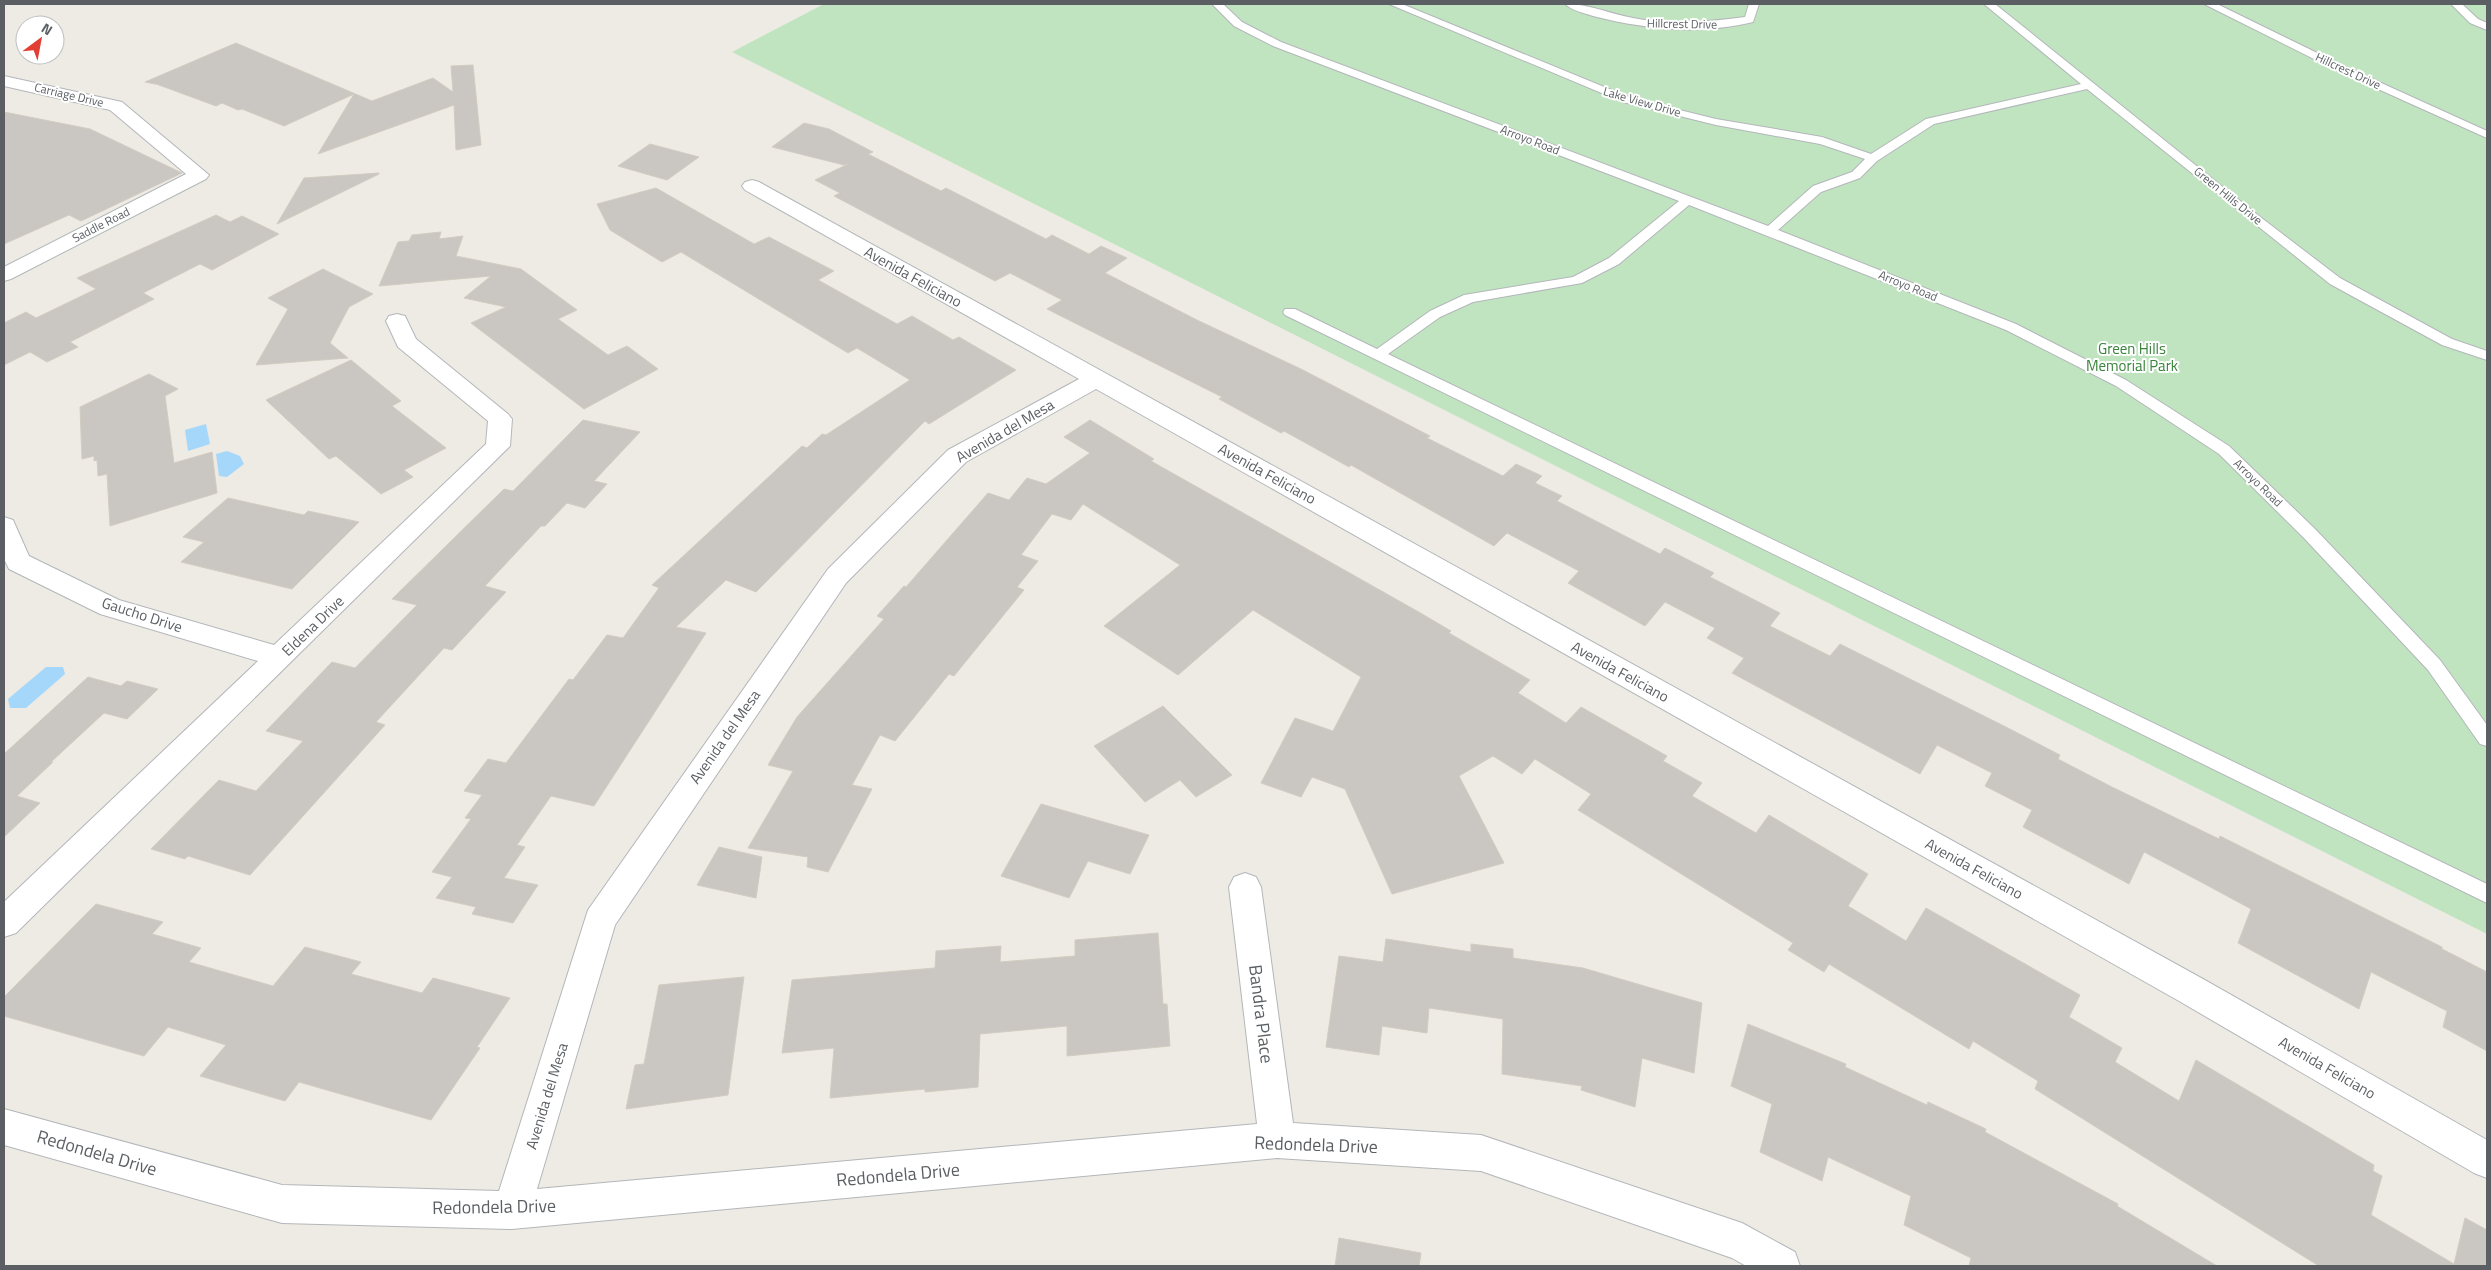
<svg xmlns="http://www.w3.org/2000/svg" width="2491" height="1270" viewBox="0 0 2491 1270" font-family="'Titillium Web',sans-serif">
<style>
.green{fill:#c1e4c0}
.water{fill:#a5d7fb}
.building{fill:#cac7c2;stroke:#d2ccc1}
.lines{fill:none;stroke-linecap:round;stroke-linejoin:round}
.service-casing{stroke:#b3b6ba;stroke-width:2}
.minor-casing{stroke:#b3b6ba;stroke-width:2}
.service{fill:#fff;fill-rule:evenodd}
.minor{fill:#fff;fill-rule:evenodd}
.labels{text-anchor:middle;stroke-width:4;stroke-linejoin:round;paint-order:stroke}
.far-street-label{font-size:12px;fill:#5b5f63;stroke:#fff}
.street-label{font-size:15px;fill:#5b5f63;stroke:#fff}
.park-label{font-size:15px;fill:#39843b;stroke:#fff}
.near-street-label{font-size:18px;fill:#5b5f63;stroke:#fff}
</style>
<rect width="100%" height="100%" fill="#edebe3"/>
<polygon class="green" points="824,4 2487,4 2487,934 732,52"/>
<g class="water">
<polygon points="206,424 210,444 188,451 185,430"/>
<polygon points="227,451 240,456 244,464 227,477 219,476 216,454"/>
<polygon points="46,667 63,667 65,674 26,708 10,708 8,699"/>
</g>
<g class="building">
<polygon points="236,43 372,101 433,78 453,92 451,66 473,65 481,145 456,150 454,105 318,154 354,94 284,126 242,109 238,110 222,103 216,106 159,85 160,85 145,82"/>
<polygon points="4,112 90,129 182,173 81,221 69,215 4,244"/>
<polygon points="804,123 829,129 873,152 868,154 941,191 946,188 1046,239 1052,235 1089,254 1101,246 1127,258 1105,273 1197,320 1301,369 1430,436 1427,438 1503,476 1516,464 1542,476 1535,483 1562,496 1557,501 1660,554 1665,548 1714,573 1710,577 1780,613 1770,626 1830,656 1840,644 2006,727 2060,755 2058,759 2112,787 2219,839 2220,836 2442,947 2442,949 2487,972 2487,1051 2443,1027 2447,1011 2371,972 2359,1009 2238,943 2251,909 2201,882 2144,852 2129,884 2023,827 2032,810 1985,786 1992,773 1937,745 1920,774 1732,673 1744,658 1707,638 1715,628 1665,602 1645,626 1568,583 1579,571 1507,533 1494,546 1351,465 1349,467 1284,431 1281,433 1219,399 1222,397 1047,309 1062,300 1010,273 995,281 834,196 840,193 815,180 848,164 844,165 772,147"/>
<polygon points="650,144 699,157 667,180 618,166"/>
<polygon points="379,173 379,174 277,224 304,178"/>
<polygon points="656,188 754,244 769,237 834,271 818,280 897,324 912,316 953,340 959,337 1016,370 929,424 925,421 756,592 726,580 676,627 706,633 594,806 551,796 517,845 525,847 504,878 538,885 513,923 472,914 476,907 436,898 452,877 432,872 471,819 465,818 482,795 464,791 488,759 506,763 569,679 573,680 607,635 623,638 659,588 652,585 802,446 807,448 822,434 826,435 910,380 857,348 848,353 681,252 662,262 610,230 597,204"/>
<polygon points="216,215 230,222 242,216 279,234 212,270 200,264 143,293 154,299 70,342 78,347 47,362 30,352 4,365 4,323 26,312 36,318 96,289 77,278"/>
<polygon points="441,232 439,239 463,236 456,256 521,269 577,310 558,319 608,355 627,346 658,369 584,409 471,323 506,307 464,298 491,276 379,286 398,242 409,241 412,235"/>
<polygon points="323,269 373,294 349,307 330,343 348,358 256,365 288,309 268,298"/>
<polygon points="351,360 401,401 392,406 446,448 404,470 413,477 381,494 336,456 329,459 266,400"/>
<polygon points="149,374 178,389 165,396 174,463 212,452 217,493 110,526 107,474 98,476 97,460 94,461 94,456 82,459 80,407"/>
<polygon points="583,420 640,432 594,481 607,484 585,508 567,503 545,526 541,526 485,586 506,592 452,650 444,648 376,722 385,725 250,875 188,856 185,859 151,849 219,780 256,791 303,741 266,731 332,662 355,668 417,605 392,599 504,489 513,491"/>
<polygon points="1090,420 1154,459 1151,461 1417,611 1451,631 1449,633 1530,680 1518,693 1566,723 1581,707 1667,756 1663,761 1702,783 1692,796 1756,833 1769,815 1868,874 1848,906 1906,941 1926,908 2080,995 2069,1017 2122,1048 2115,1062 2179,1101 2196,1060 2374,1165 2373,1171 2382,1176 2371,1215 2454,1264 2465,1218 2487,1230 2487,1266 2319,1266 2035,1089 2038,1081 1973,1041 1969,1049 1829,964 1824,972 1788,950 1793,943 1578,810 1591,794 1535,759 1522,774 1493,756 1459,776 1504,863 1392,894 1345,789 1312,777 1301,797 1261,783 1295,718 1333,731 1361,677 1253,610 1178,675 1104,626 1180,565 1083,504 1071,520 1052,514 1021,555 1038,561 1017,587 1024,590 954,676 949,674 895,741 880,735 852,785 872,789 828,872 807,867 808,857 748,848 793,771 768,765 797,717 884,619 877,616 904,586 906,587 988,493 1009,500 1027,478 1046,484 1090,453 1064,437"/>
<polygon points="228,498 304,515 308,511 359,522 292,589 181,562 204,542 183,537"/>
<polygon points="88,677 121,686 127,681 158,689 127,719 104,713 51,762 53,762 17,796 40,803 4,837 4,754"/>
<polygon points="1163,706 1232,775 1196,797 1180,780 1145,802 1094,746"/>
<polygon points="1041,804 1149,835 1130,874 1088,861 1069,898 1001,876"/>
<polygon points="719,847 762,857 756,898 697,885"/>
<polygon points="96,904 163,922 152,934 201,948 189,962 273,986 305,947 361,962 351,974 422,993 433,978 510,998 477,1047 480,1048 431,1120 299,1082 285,1101 200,1076 226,1045 168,1027 144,1056 4,1016 4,997"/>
<polygon points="1158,933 1163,1004 1167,1004 1170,1046 1067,1056 1067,1026 980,1034 978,1087 925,1092 925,1089 830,1098 834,1048 782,1053 792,980 935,968 936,951 1001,946 1000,962 1075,956 1075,940"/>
<polygon points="1386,939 1471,952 1471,944 1513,949 1513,958 1583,968 1702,1003 1694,1073 1642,1058 1635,1107 1581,1090 1582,1086 1502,1074 1503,1019 1429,1008 1427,1033 1382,1026 1379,1055 1326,1047 1339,956 1383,962"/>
<polygon points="744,977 728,1095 626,1109 635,1065 644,1064 659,985"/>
<polygon points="1748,1024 1846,1064 1845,1067 1927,1105 1928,1102 1986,1129 1985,1132 2118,1204 2117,1206 2217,1266 1969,1266 1971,1258 1904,1225 1911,1196 1828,1157 1822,1181 1760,1152 1772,1104 1731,1086"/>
<polygon points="1339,1238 1421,1253 1419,1266 1335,1266"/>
</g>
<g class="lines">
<g class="service-casing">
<g id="service">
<polygon points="1212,4 1223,4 1242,22 1281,42 1768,226 1813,186 1852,172 1865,159 1820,144 1716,125 1623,102 1389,4 1402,4 1631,98 1716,119 1822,137 1871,154 1926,119 2081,84 1984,4 1995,4 2255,213 2340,278 2452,339 2487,351 2487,360 2442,345 2330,284 2087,89 1934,124 1877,161 1860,178 1821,192 1778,230 2016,324 2126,380 2229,446 2315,529 2440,660 2487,725 2487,746 2480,744 2428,670 2303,537 2219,454 2116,386 2006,330 1689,205 1619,264 1582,283 1473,302 1440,317 1388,354 2487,884 2487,903 1285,315 1283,312 1285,309 1295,309 1377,349 1430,311 1464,295 1573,277 1609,258 1679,201 1273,46 1234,26"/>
<path d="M1565,4c22,-1 45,10 68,14 36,7 75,4 112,-1l4,-13h10l-6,18c-52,13 -110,7 -160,-6 -9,-3 -22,-6 -28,-12z"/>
<polygon points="2204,4 2217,4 2346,67 2487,131 2487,138 2338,71"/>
<polygon points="2451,4 2462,4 2478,19 2487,23 2487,30 2470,23"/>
</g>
</g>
<g class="minor-casing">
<g id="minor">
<polygon points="4,76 122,102 209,175 206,179 11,279 4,281 4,267 186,174 110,110 4,86"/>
<polygon points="752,180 759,182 2203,979 2487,1140 2487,1178 2474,1173 2179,1001 1096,389 966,462 846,583 615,925 537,1189 1257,1124 1229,887 1234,877 1245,873 1256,877 1261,887 1293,1123 1481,1135 1742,1223 1795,1252 1800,1266 1746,1266 1732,1258 1481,1171 1277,1158 512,1229 282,1223 4,1145 4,1109 282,1185 499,1191 588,910 828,569 948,450 1079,379 745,190 742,186 745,182"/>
<polygon points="397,314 405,316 416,339 508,414 512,419 510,446 16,933 4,937 4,902 258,661 100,614 9,569 4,559 4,517 13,520 29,556 119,600 274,645 486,444 488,421 398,347 386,321 389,316"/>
</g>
</g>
<use href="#service" class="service"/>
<use href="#minor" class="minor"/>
</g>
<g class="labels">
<g class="far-street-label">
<text transform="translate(1682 24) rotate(1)" y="4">Hillcrest Drive</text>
<text transform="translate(2348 71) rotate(25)" y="4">Hillcrest Drive</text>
<text transform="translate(69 95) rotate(13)" y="4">Carriage Drive</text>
<text transform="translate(1642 102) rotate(16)" y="4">Lake View Drive</text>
<text transform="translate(1530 140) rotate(21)" y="4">Arroyo Road</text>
<text transform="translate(2228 196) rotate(39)" y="4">Green Hills Drive</text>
<text transform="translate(101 225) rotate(-27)" y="4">Saddle Road</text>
<text transform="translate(1908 286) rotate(22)" y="4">Arroyo Road</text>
<text transform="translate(2258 483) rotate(44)" y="4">Arroyo Road</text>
</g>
<g class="street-label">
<text transform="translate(913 277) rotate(29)" y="5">Avenida Feliciano</text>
<text transform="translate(1005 431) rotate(-30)" y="5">Avenida del Mesa</text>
<text transform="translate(1267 474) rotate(29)" y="5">Avenida Feliciano</text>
<text transform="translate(142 615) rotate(18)" y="5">Gaucho Drive</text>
<text transform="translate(313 626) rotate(-44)" y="5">Eldena Drive</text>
<text transform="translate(1620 672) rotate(29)" y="5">Avenida Feliciano</text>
<text transform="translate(725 737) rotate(-55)" y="5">Avenida del Mesa</text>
<text transform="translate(1974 869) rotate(29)" y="5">Avenida Feliciano</text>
<text transform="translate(2327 1068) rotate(30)" y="5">Avenida Feliciano</text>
<text transform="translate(547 1096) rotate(-73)" y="5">Avenida del Mesa</text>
</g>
<g class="park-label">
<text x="2132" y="354">Green Hills<tspan x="2132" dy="17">Memorial Park</tspan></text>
</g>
<g class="near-street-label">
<text transform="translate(1261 1014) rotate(83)" y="6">Bandra Place</text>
<text transform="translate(1316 1145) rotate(2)" y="6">Redondela Drive</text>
<text transform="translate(97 1153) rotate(16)" y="6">Redondela Drive</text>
<text transform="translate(898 1175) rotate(-5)" y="6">Redondela Drive</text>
<text transform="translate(494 1207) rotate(-1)" y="6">Redondela Drive</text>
</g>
</g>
<rect width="2491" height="1270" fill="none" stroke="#5b5f63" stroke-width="10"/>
<g transform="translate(40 40) rotate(32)"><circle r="24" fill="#ffffff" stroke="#bdbfc1"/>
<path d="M0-4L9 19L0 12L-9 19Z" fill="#e23f34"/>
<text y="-8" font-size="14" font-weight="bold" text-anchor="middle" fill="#5b5f63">N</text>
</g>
</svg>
